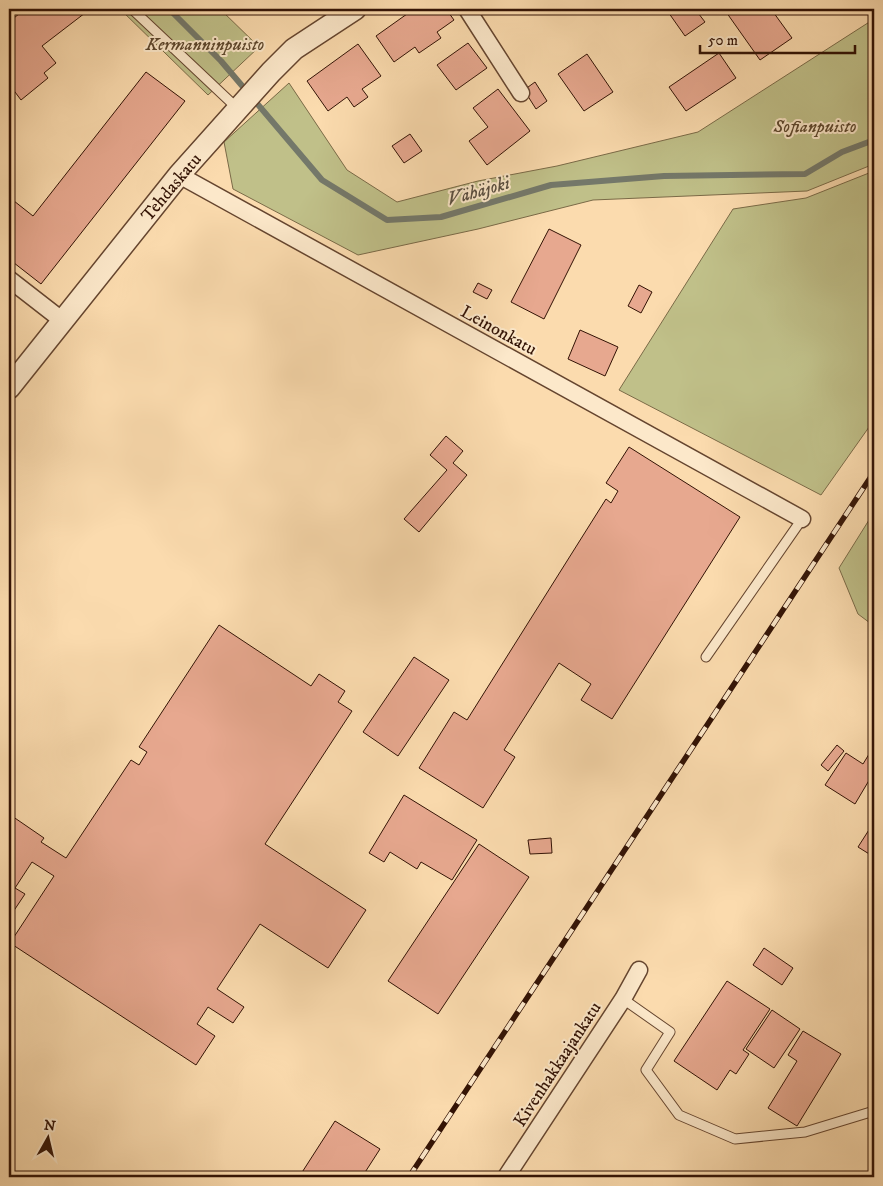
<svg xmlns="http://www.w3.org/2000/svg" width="883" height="1186" viewBox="0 0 883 1186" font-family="'IM FELL DW Pica',serif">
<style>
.green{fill:#c0c089;stroke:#7a6a47}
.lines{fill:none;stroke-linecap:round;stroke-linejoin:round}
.stream{stroke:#74786a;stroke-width:6}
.building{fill:#e7a88f;stroke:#331305}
.service-casing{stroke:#65452f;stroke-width:11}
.minor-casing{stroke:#65452f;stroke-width:19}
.tertiary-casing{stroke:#65452f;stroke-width:24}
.service{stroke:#fce8ca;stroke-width:9}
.minor{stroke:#fce8ca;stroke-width:16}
.tertiary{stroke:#fce8ca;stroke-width:21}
.rail-casing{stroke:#331305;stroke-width:5.5}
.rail{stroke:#fce8ca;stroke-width:4;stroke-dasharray:11;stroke-linecap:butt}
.labels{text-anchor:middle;stroke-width:4;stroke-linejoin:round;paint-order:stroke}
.park-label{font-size:18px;font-style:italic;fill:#5d472d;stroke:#fce8ca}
.street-label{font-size:18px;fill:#331305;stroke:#fce8ca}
.water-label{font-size:19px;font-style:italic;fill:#594e40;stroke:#fce8ca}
</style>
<rect width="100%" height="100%" fill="#fbdbae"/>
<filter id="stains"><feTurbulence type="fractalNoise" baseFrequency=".004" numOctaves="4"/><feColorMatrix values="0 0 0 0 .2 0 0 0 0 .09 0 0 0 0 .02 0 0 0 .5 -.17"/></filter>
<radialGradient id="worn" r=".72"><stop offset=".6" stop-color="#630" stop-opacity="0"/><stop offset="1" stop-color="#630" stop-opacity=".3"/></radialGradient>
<g class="green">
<polygon points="120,9 220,9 259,47 208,95"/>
<polygon points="874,19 874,164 807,191 593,200 478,229 358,255 233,189 224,142 289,83 347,170 397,202 478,181 557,166 698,132"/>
<polygon points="874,171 874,420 821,495 619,390 733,209 806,198"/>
<polygon points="874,512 874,626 858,614 839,568"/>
</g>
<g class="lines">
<polyline class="stream" points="169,9 221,61 322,180 387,220 441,217 551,185 664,176 805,174 842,152 874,140"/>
</g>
<g class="building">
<polygon points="25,9 82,9 85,13 42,46 56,63 44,73 48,78 21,100 9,84 9,22"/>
<polygon points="414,9 446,9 454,20 437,32 441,38 419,53 415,47 394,62 376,36"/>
<polygon points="655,9 695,9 705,22 685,36 666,9 659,14"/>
<polygon points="724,9 771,9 792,38 760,60"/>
<polygon points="468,43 487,68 456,90 437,65"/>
<polygon points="358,44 381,76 362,89 368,97 354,107 347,97 328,111 307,81"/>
<polygon points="719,53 736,78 686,111 669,87"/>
<polygon points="587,54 613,92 584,111 558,74"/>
<polygon points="146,72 185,101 41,284 9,259 9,197 33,216"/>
<polygon points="535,82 547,101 536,109 524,90"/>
<polygon points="498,89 530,131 487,165 469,141 488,127 473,108"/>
<polygon points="410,134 422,151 404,163 392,146"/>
<polygon points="549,229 581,245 544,319 511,302"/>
<polygon points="478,283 492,290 487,299 473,292"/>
<polygon points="639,285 652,292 641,313 628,306"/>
<polygon points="580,330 618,347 605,376 568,359"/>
<polygon points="446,436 463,451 453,463 467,475 419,532 404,519 447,470 430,455"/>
<polygon points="629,447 740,517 612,719 581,700 591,684 559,663 504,750 515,757 483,808 419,768 454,712 467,720 606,499 611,503 618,491 606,483"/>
<polygon points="219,625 311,686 319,674 345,691 338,702 352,711 265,844 366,910 328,968 260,924 217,989 244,1007 233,1023 208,1007 197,1024 215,1036 196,1065 10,943 54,876 32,862 15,888 25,894 11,915 9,914 9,814 44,838 41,842 66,858 131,760 139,765 147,752 139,747"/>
<polygon points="414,657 449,680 398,756 363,732"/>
<polygon points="837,745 844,751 828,771 821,765"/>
<polygon points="874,746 874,772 855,804 825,785 846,753 863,764"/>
<polygon points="404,795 477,840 452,880 421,862 417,869 390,852 384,862 369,853"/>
<polygon points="874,822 874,857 858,847"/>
<polygon points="551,838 552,853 530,854 528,840"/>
<polygon points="479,844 529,877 438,1014 388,981"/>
<polygon points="764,948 793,968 782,985 753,965"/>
<polygon points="727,981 770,1009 743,1050 749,1054 736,1074 730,1070 717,1090 674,1061"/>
<polygon points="772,1010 800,1029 774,1068 746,1049"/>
<polygon points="803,1031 841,1054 797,1126 768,1108 797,1061 788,1055"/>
<polygon points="335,1121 380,1149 362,1177 299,1177"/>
</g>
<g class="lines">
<g class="service-casing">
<g id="service">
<polyline points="132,9 238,109"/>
<polyline points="706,657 802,519"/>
<polyline points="623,999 670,1032 646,1070 679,1115 735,1139 805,1132 874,1111"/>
</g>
</g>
<g class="minor-casing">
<g id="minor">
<polyline points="467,9 521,93"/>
<polyline points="179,175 802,519"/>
<polyline points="9,279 63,321"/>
<polyline points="506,1177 623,999 639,970"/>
</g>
</g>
<g class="tertiary-casing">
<polyline id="tertiary" points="9,388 179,175 271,72 294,49 355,9"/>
</g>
<use href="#service" class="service"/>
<use href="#minor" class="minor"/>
<use href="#tertiary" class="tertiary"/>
<g class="rail-casing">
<polyline id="rail" points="409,1177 874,472"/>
</g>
<use href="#rail" class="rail"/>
</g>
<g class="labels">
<g class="park-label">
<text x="205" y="50">Kermanninpuisto</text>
<text x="815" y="132">Sofianpuisto</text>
</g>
<g class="street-label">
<text transform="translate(171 187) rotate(-50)" y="6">Tehdaskatu</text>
<text transform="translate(499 330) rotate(29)" y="6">Leinonkatu</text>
<text transform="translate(557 1064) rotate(-57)" y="6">Kivenhakkaajankatu</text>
</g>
<g class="water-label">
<text transform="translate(478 190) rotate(-16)" y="7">Vähäjoki</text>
</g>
</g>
<rect width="883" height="1186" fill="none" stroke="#fbdbae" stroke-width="30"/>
<rect x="10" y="10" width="863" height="1166" fill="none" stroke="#331305" stroke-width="2.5"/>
<rect x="15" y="15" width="853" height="1156" fill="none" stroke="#331305"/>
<g transform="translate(48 1138) rotate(8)" stroke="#fce8ca" stroke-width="4" paint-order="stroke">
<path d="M0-4L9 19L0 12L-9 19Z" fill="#331305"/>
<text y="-8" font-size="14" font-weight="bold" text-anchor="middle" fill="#331305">N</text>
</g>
<path d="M700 45v8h155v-8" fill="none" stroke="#331305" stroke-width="2.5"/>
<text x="708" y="45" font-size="15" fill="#331305" stroke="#fce8ca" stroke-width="4" paint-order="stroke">50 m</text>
<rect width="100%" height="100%" filter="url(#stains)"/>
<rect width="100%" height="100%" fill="url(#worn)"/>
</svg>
